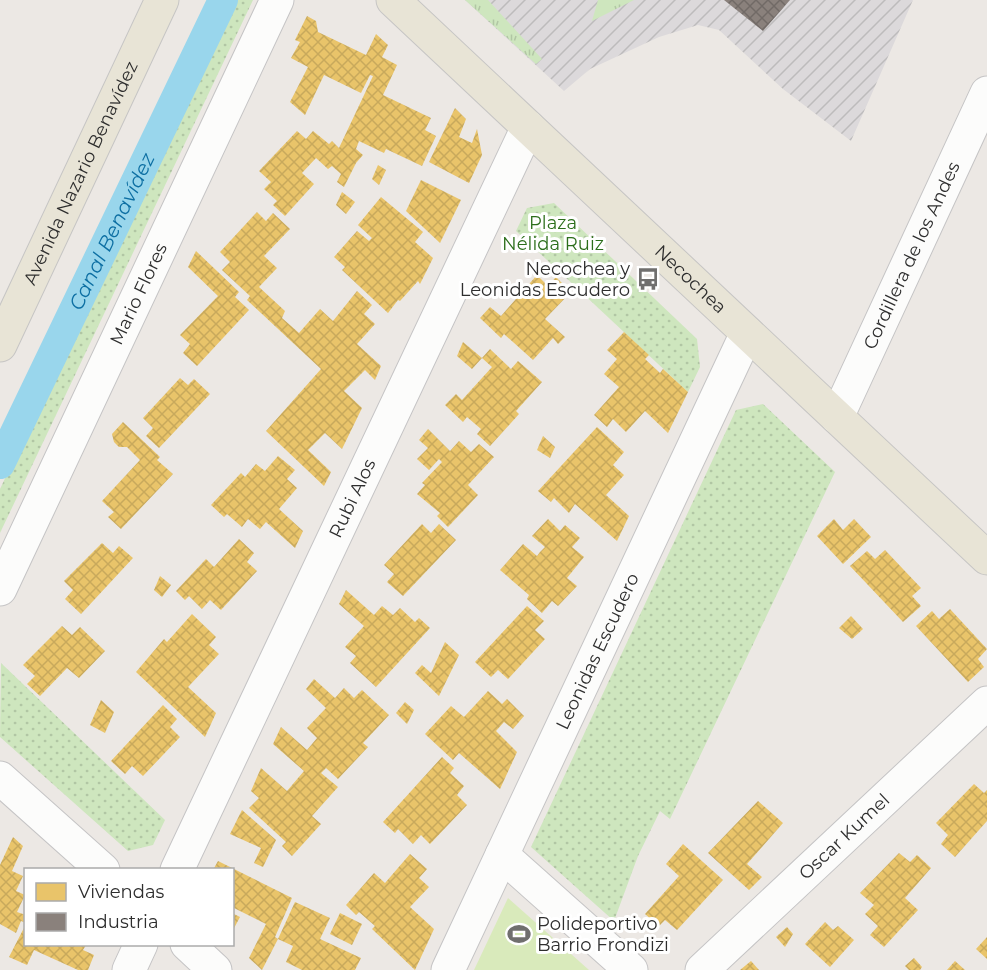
<svg xmlns="http://www.w3.org/2000/svg" width="987" height="970" viewBox="0 0 987 970" font-family="Montserrat,sans-serif">
<style>
.industrial{fill:url(#industrial-furrows)}
.grass{fill:url(#grass-tufts)}
.park{fill:url(#park-dots)}
.pitch{fill:#d9eabb}
.homes{fill:url(#homes-cross-hatch)}
.industry{fill:url(#industry-cross-hatch)}
.lines{fill:none;stroke-linecap:round;stroke-linejoin:round}
.stream{stroke:#99d6ec;stroke-width:9}
.canal{stroke:#99d6ec;stroke-width:30}
.minor-casing{stroke:#c5c4c5;stroke-width:35}
.major-casing{stroke:#c6c5c4;stroke-width:35}
.minor{stroke:#fcfcfb;stroke-width:33}
.major{stroke:#e8e4d6;stroke-width:33}
.labels{text-anchor:middle;stroke-width:6;stroke-linejoin:round;paint-order:stroke}
.street-label{font-size:18px;fill:#2e2e2e;stroke:#fff}
.park-label{font-size:18px;fill:#2c6e1b;stroke:#fff}
.poi-label{font-size:18px;fill:#2e2e2e;stroke:#fff;text-anchor:end}
.water-label{font-size:20px;font-style:italic;fill:#0d6fa3;stroke:#fff}
</style>
<defs>
<pattern id="industrial-furrows" width="10" height="10" patternUnits="userSpaceOnUse" patternTransform="scale(1.5)"><rect width="10" height="10" fill="#dcd9db"/><path d="M-1 1l2-2M0 10L10 0M9 11l2-2" fill="none" stroke="#bdbbbc"/></pattern>
<pattern id="grass-tufts" width="24" height="20" patternUnits="userSpaceOnUse" patternTransform="scale(1.5)"><rect width="24" height="20" fill="#cee6be"/><path d="M3 7l-1-3M5 7V3M7 7l1-3M15 17l-1-3M17 17v-4M19 17l1-3" fill="none" stroke="#b1c6a4"/></pattern>
<pattern id="park-dots" width="8" height="8" patternUnits="userSpaceOnUse" patternTransform="scale(1.5)"><rect width="8" height="8" fill="#cee6be"/><path d="M2 2h.1M6 6h.1" fill="none" stroke="#b1c6a4" stroke-width="1.8" stroke-linecap="round"/></pattern>
<pattern id="homes-cross-hatch" width="8" height="8" patternUnits="userSpaceOnUse" patternTransform="scale(1.5)"><rect width="8" height="8" fill="#e9c46a"/><path d="M0 0l8 8M0 8l8-8" fill="none" stroke="#c8a95c"/></pattern>
<pattern id="industry-cross-hatch" width="8" height="8" patternUnits="userSpaceOnUse" patternTransform="scale(1.5)"><rect width="8" height="8" fill="#8a817c"/><path d="M0 0l8 8M0 8l8-8" fill="none" stroke="#716a66"/></pattern>
</defs>
<rect width="100%" height="100%" fill="#ece8e4"/>
<polygon class="industrial" points="465,0 913,0 851,141 783,89 719,30 698,25 659,37 590,69 564,91"/>
<g class="grass">
<polygon points="465,0 488,0 542,59 536,64"/>
<polygon points="598,0 634,0 592,21"/>
</g>
<g class="park">
<polygon points="233,0 253,0 0,533 0,489"/>
<polygon points="554,203 697,339 700,367 688,392 516,231 527,208"/>
<polygon points="763,404 835,472 670,819 660,811 638,856 614,921 531,847 736,410"/>
<polygon points="1,663 165,820 153,845 128,851 0,737"/>
</g>
<polygon class="pitch" points="508,898 589,970 474,970"/>
<g class="homes">
<polygon points="307,16 316,21 318,32 366,55 376,34 388,45 382,57 397,65 383,95 431,118 425,130 436,136 422,166 386,149 384,153 359,141 356,149 363,155 356,163 344,187 337,182 341,174 332,166 328,169 316,158 302,173 314,184 285,216 273,205 277,201 264,189 271,182 259,171 297,131 306,139 313,131 329,144 332,141 339,148 373,76 370,75 361,93 324,75 305,115 290,102 308,67 291,58 300,42 295,40"/>
<polygon points="455,108 466,119 459,137 472,143 477,129 482,155 469,183 429,162"/>
<polygon points="378,165 386,170 379,185 372,179"/>
<polygon points="421,180 461,200 440,243 406,211"/>
<polygon points="342,192 355,202 346,214 336,205"/>
<polygon points="381,197 423,232 415,242 433,258 420,284 418,281 400,301 398,300 388,313 342,270 345,267 334,257 357,231 369,241 372,238 358,225"/>
<polygon points="257,212 266,221 273,213 290,229 264,256 277,268 259,287 285,311 282,318 299,333 320,309 333,321 357,291 372,305 364,314 375,324 357,344 381,366 375,380 365,370 344,391 362,408 342,449 325,433 308,450 331,472 324,486 266,431 321,369 247,300 250,296 222,270 230,262 220,252"/>
<polygon points="196,251 239,292 235,297 249,310 197,366 183,353 190,344 180,335 218,296 188,267"/>
<polygon points="537,275 548,286 556,277 571,292 545,319 565,337 558,344 553,338 533,360 504,334 501,338 480,318 490,307 501,316"/>
<polygon points="624,332 649,355 645,359 660,373 663,369 688,392 668,433 645,411 626,432 613,419 607,427 594,415 619,387 604,374 617,359 607,350"/>
<polygon points="463,342 482,358 472,369 457,356"/>
<polygon points="490,349 511,369 518,361 542,382 516,411 519,414 490,446 477,434 481,429 467,417 463,422 445,405 456,394 462,400 492,367 482,358"/>
<polygon points="180,378 188,385 194,379 210,394 159,448 146,436 153,428 143,418"/>
<polygon points="123,422 160,457 157,460 173,474 121,529 108,517 114,512 102,501 140,460 127,447 119,447 114,442 112,434"/>
<polygon points="597,427 624,452 613,465 624,475 606,495 629,516 617,541 575,504 569,513 554,498 551,502 538,491"/>
<polygon points="428,429 450,451 459,441 471,452 479,444 494,457 468,485 478,495 448,527 437,516 440,513 417,494 425,485 422,483 442,462 439,459 429,470 417,459 428,448 419,440"/>
<polygon points="543,436 555,447 550,458 537,450"/>
<polygon points="278,456 295,470 287,479 297,488 279,509 303,531 295,548 266,522 260,529 248,519 242,527 227,514 224,517 211,505 241,473 245,477 256,464 265,471"/>
<polygon points="548,519 560,531 565,525 580,538 572,547 584,557 567,578 577,586 558,606 552,601 542,613 527,599 529,595 500,570 523,544 537,556 540,552 545,547 532,536"/>
<polygon points="834,519 843,530 854,519 871,537 843,564 817,536"/>
<polygon points="422,524 431,533 439,524 456,540 403,596 387,582 394,574 384,565"/>
<polygon points="239,539 254,553 247,562 257,571 221,610 210,600 202,609 189,596 185,600 176,591 206,559 214,567"/>
<polygon points="102,543 113,553 119,546 133,558 81,614 65,599 73,590 64,581"/>
<polygon points="885,550 921,588 912,596 921,606 903,622 850,566 867,551 875,559"/>
<polygon points="160,576 171,585 162,597 154,590"/>
<polygon points="346,590 374,615 382,606 393,615 400,608 415,622 419,618 430,628 376,687 350,663 356,656 345,647 364,626 339,604"/>
<polygon points="527,606 544,621 535,630 545,639 508,679 498,670 491,677 475,662"/>
<polygon points="950,609 987,649 978,659 984,667 968,682 916,626 932,611 939,619"/>
<polygon points="192,614 216,637 209,645 219,654 188,687 216,713 205,737 136,672 164,639 167,642"/>
<polygon points="851,616 863,629 852,639 839,628"/>
<polygon points="62,626 72,635 80,627 105,651 79,678 67,668 40,696 27,684 35,676 23,665"/>
<polygon points="445,642 459,655 439,696 415,673 422,665 431,673"/>
<polygon points="314,679 335,698 344,688 354,698 362,690 389,715 363,743 368,747 338,779 326,768 321,773 338,787 312,816 321,824 292,856 282,846 286,842 249,808 259,798 251,791 261,768 287,791 304,771 273,744 281,727 307,750 317,738 307,728 326,708 306,689"/>
<polygon points="488,691 502,704 507,699 524,716 513,729 504,722 496,731 517,752 500,789 459,753 453,760 425,734 451,706 464,717"/>
<polygon points="101,700 114,712 105,733 90,725"/>
<polygon points="405,702 414,710 407,724 396,713"/>
<polygon points="163,705 177,719 170,727 180,737 143,776 132,766 125,774 111,761"/>
<polygon points="442,757 454,768 450,773 464,786 457,795 467,805 430,844 421,835 413,844 398,829 395,833 383,822"/>
<polygon points="974,784 984,793 987,790 987,821 955,857 941,844 948,835 936,823"/>
<polygon points="758,801 783,823 747,864 762,877 749,890 708,853"/>
<polygon points="242,810 276,840 263,867 254,863 261,848 230,834"/>
<polygon points="13,837 23,846 12,871 23,876 16,891 25,895 17,912 26,915 26,923 21,921 16,933 0,924 0,865"/>
<polygon points="683,844 723,880 677,930 665,920 659,926 645,914 679,876 666,864"/>
<polygon points="899,853 910,862 917,855 931,868 905,898 918,910 884,947 870,935 878,926 865,914 874,905 860,893"/>
<polygon points="410,854 427,869 419,878 429,887 410,907 434,929 415,970 372,929 375,926 359,912 356,915 346,905 374,873 385,883"/>
<polygon points="218,861 292,898 275,937 278,939 262,970 249,958 266,924 232,907 232,870 213,870"/>
<polygon points="295,902 330,918 320,939 361,958 355,970 302,970 286,962 293,946 278,939"/>
<polygon points="232,913 240,917 232,932"/>
<polygon points="340,913 362,924 352,945 330,934"/>
<polygon points="825,922 833,930 838,926 854,940 830,967 805,944"/>
<polygon points="26,924 26,945 86,945 83,950 94,955 88,970 78,970 34,950 27,965 9,957"/>
<polygon points="787,927 793,934 785,947 776,937"/>
<polygon points="987,937 987,959 976,949"/>
<polygon points="914,958 922,967 920,970 909,970 905,966"/>
<polygon points="751,961 759,970 740,970"/>
<polygon points="955,961 965,970 947,970"/>
</g>
<polygon class="industry" points="724,0 790,0 763,31"/>
<g class="lines">
<polyline class="stream" points="218,10 218,0"/>
<path class="canal" id="s1" d="M0,464l223,-464"/>
<g class="minor-casing">
<g id="minor">
<path id="s2" d="M837,417l150,-324"/>
<path id="s3" d="M0,589l277,-589"/>
<polyline points="0,778 103,870"/>
<polyline points="502,855 631,970"/>
<path id="s4" d="M177,870l351,-743"/>
<polyline points="187,944 215,970"/>
<polyline points="129,970 141,944"/>
<path id="s5" d="M448,970l299,-637"/>
<path id="s6" d="M702,970l285,-267"/>
</g>
</g>
<g class="major-casing">
<g id="major">
<path id="s7" d="M393,0l594,558"/>
<path id="s8" d="M0,345l162,-345"/>
</g>
</g>
<use href="#minor" class="minor"/>
<use href="#major" class="major"/>
</g>
<defs>
<g id="bus-bare" transform="scale(1.8)"><path d="M-5-6H5V4H4V6H2V4H-2V6H-4V4H-5ZM-3.5-4V0h7V-4ZM-3.5 1.2v1.5H-2V1.2ZM2 1.2v1.5H3.5V1.2Z" fill="#706f6e" stroke="#fff" stroke-width="2.5" paint-order="stroke"/></g>
<g id="stadium-bare" transform="scale(1.8)"><path d="M0-5a6.5 5 0 1 0 0 10a6.5 5 0 1 0 0-10ZM-3.5-1.8h7v3.6h-7Z" fill="#706f6e" stroke="#fff" stroke-width="2.5" paint-order="stroke"/></g>
</defs>
<g fill-rule="evenodd">
<use href="#bus-bare" x="648" y="279"/>
<use href="#stadium-bare" x="519" y="934"/>
</g>
<g class="labels">
<g class="street-label">
<text dy="6" stroke="none"><textPath href="#s8" startOffset="190">Avenida Nazario Benavídez</textPath></text>
<text dy="6" stroke="none"><textPath href="#s2" startOffset="178">Cordillera de los Andes</textPath></text>
<text dy="6" stroke="none"><textPath href="#s7" startOffset="408">Necochea</textPath></text>
<text dy="6" stroke="none"><textPath href="#s3" startOffset="326">Mario Flores</textPath></text>
<text dy="6" stroke="none"><textPath href="#s4" startOffset="411">Rubi Alos</textPath></text>
<text dy="6" stroke="none"><textPath href="#s5" startOffset="352">Leonidas Escudero</textPath></text>
<text dy="6" stroke="none"><textPath href="#s6" startOffset="195">Oscar Kumel</textPath></text>
</g>
<g class="park-label">
<text x="553" y="229">Plaza<tspan x="553" dy="21">Nélida Ruiz</tspan></text>
</g>
<g class="poi-label">
<text x="630" y="275">Necochea y<tspan x="630" dy="21">Leonidas Escudero</tspan></text>
<text x="537" y="930" text-anchor="start">Polideportivo<tspan x="537" dy="21">Barrio Frondizi</tspan></text>
</g>
<g class="water-label">
<text dy="7" stroke="none"><textPath href="#s1" startOffset="258">Canal Benavídez</textPath></text>
</g>
</g>
<rect x="24" y="868" width="210" height="78" fill="#ffffff" stroke="#ababab" stroke-width="1.5"/>
<rect x="36" y="883" width="30" height="18" fill="#e9c46a" stroke="#ababab" stroke-width="1.5"/>
<text x="78" y="898" font-size="18" fill="#2e2e2e">Viviendas</text>
<rect x="36" y="913" width="30" height="18" fill="#8a817c" stroke="#ababab" stroke-width="1.5"/>
<text x="78" y="928" font-size="18" fill="#2e2e2e">Industria</text>
</svg>
